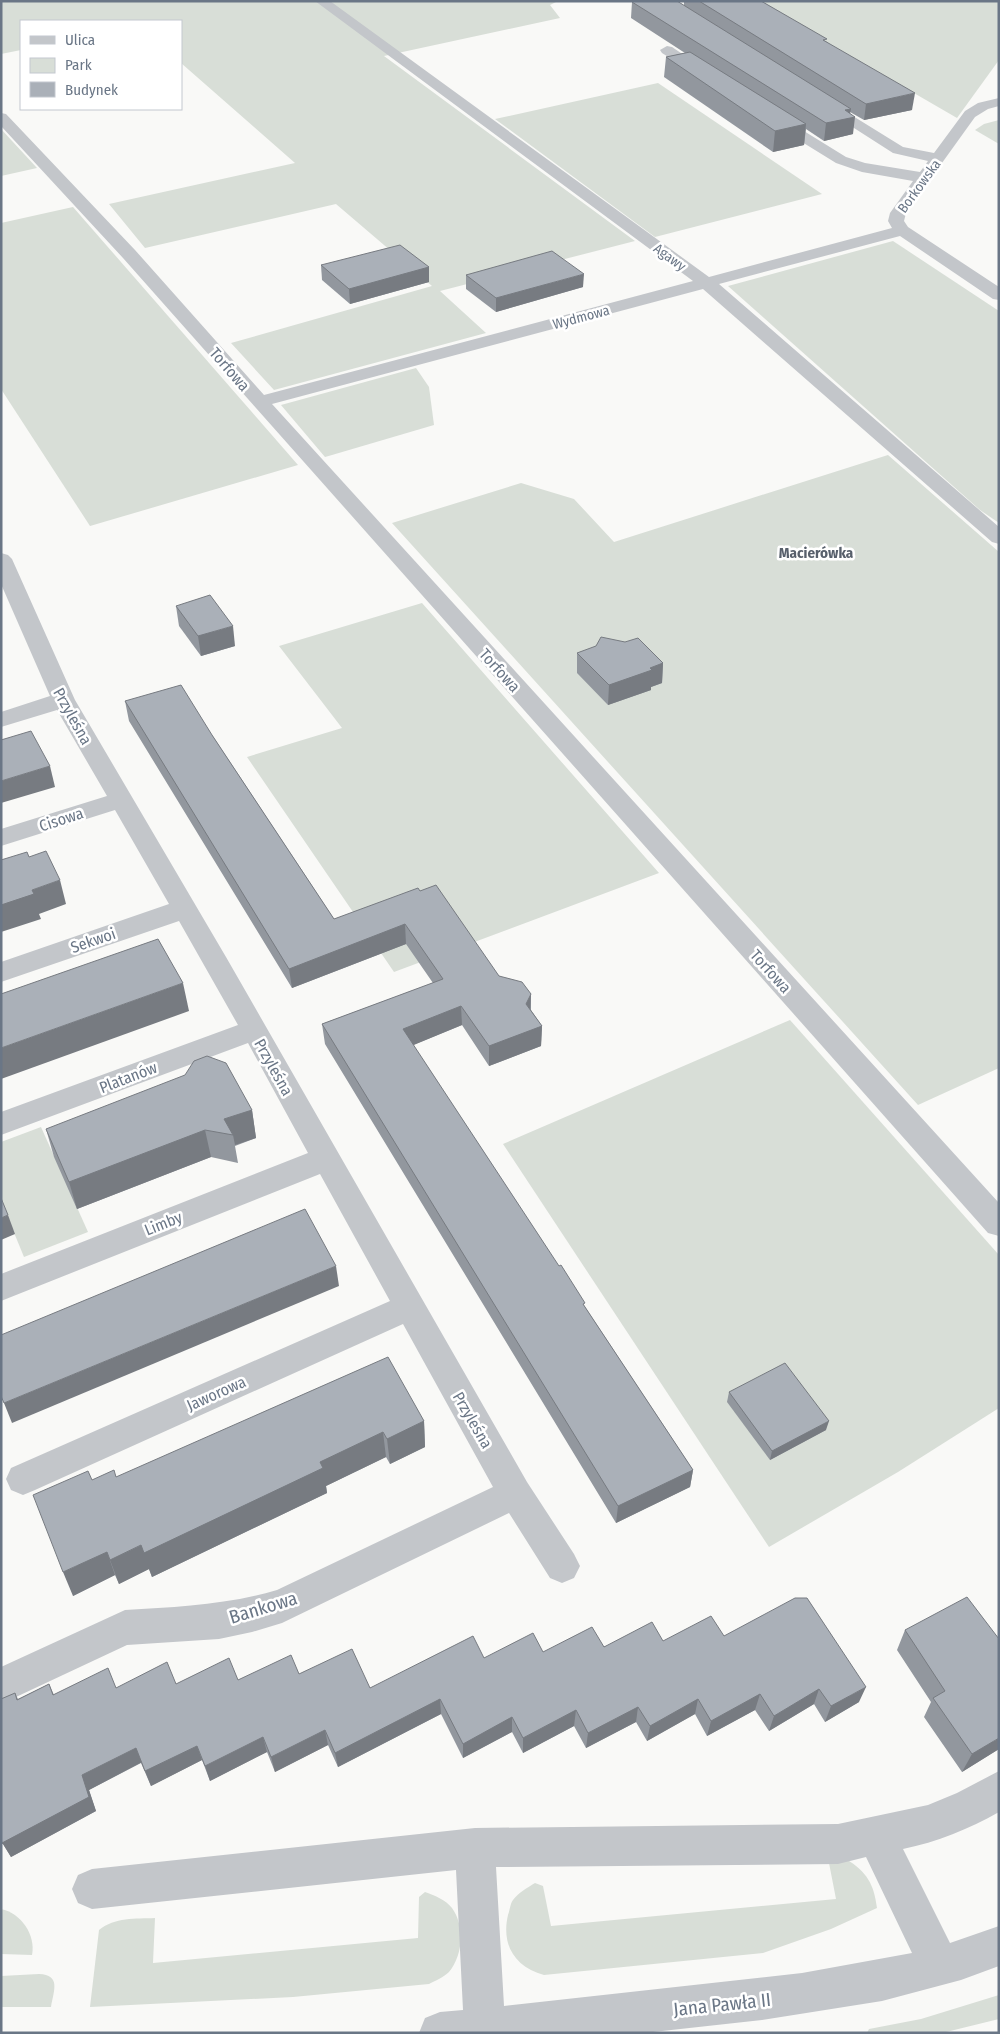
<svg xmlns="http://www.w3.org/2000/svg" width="1000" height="2034" viewBox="0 0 1000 2034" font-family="'Fira Sans Condensed',sans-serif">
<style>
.green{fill:#d8ded7}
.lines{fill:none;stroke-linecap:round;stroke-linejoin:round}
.minor{fill:#c3c6ca;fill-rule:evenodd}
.wall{fill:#92979e}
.shaded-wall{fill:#777b81}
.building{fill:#aab0b8;stroke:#777b81}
.labels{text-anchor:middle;stroke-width:5;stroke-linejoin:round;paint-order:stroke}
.far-street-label{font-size:14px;fill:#6a7686;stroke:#fff}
.far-neighbourhood-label{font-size:15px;font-weight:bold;fill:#58606c;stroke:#fff}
.street-label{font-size:16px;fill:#6a7686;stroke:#fff}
.near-street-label{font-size:19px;fill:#6a7686;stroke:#fff}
</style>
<rect width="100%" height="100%" fill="#f9f9f7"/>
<g class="green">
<polygon points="1,1 558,1 550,5 560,18 384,56 635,241 440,291 486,333 274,390 231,343 432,286 336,204 145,248 109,204 295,163 181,63 181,21 21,21 21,50 1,54"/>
<polygon points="755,1 999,1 999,60 957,118"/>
<polygon points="658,83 822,194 655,237 495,119"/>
<polygon points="999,120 999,144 975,130 984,124"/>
<polygon points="1,129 37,168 1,176"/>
<polygon points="73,207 298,465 90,526 1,389 1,223"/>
<polygon points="893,241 999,311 999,523 980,510 728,286"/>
<polygon points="416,368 429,387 434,425 332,455 325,457 281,405"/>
<polygon points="888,455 999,552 999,1068 918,1105 392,523 521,483 574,499 614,542"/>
<polygon points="422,603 659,873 394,972 247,757 342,728 279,646"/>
<polygon points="790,1020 999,1255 999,1408 898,1472 769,1547 503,1144"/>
<polygon points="41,1127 88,1232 24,1257 1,1201 1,1142"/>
<path d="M846,1859c21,13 28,25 31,49l-46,21 -68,24 -219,22c-29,-8 -43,-30 -36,-60 2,-5 2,-11 5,-15 6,-8 14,-12 22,-17l8,3 8,40 285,-27 -7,-36z"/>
<path d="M425,1892c9,3 21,8 27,16 13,18 11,47 -3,64 -5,5 -14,9 -20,12l-136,13 -203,10 9,-77c16,-13 36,-11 56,-12l-2,45 265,-25 1,-41z"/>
<path d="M1,1909c20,4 35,26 31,46l-31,-1z"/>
<path d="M39,1974c22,1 15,16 12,33h-50v-31z"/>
<polygon points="999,1995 999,2019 942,2033 867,2033 869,2029 921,2019"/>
</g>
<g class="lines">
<g class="minor">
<polygon points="315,1 330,1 709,277 892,228 888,221 890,213 913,181 862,172 836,163 768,121 766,118 768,115 778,115 846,157 865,163 920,172 928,161 893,153 815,103 817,100 827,100 903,147 934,153 965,111 978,103 999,98 999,106 988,109 975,117 906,213 904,221 908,227 999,287 999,300 993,299 900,236 719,284 999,527 999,544 992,542 703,289 272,404 999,1203 999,1236 988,1233 123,258 1,126 1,113 6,114 135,250 264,395 693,281"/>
<polygon points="667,46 672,47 712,74 710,77 700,77 662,53 660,50"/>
<path d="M1,553l7,2 4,4 63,141 151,257 301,525 47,72 6,12 -6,12 -12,5 -12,-5 -41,-65 -227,110 -30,9 -33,7 -92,6 -126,59v-37l111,-51 13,-6c51,-3 102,-5 152,-20l216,-103 -90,-163 -368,166 -12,5 -12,-5 -5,-11 5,-11 379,-167 -70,-127 -319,127v-27l307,-121 -60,-110 -247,92v-23l237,-87 -59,-104 -178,61v-20l168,-58 -54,-94 -114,36v-17l106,-33 -50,-86 -56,17v-15l49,-16 -49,-112z"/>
<path d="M999,1771v41c-30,17 -62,30 -96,37l47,94 49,-17v40l-38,14 -79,21 -120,19 -118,13h-225l6,-15 15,-6 23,-2 -7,-140 -364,39 -14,-6 -6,-14 6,-14 14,-6 383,-41 363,-4 90,-19 29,-12zM866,1857l46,96 -110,20 -298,33 -8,-139 342,-3z"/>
</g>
</g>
<g class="wall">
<polygon points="684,1 761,1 827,42 912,110 864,120 850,112 853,134 824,141 806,129 804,145 773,152 664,77 666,57 685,53 631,18 632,2 684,6"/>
<polygon points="321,265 429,267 429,282 350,304 322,280"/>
<polygon points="466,275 583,287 496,312 466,289"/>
<polygon points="176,606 235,646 201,656 179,626"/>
<polygon points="577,653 663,663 662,683 651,687 651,690 608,705 577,673"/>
<polygon points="125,701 212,735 334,919 420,891 499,976 531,994 531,1010 542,1026 541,1046 489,1066 462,1025 413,1045 585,1307 693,1470 690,1487 616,1523 325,1044 322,1024 433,983 406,944 292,988 129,721"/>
<polygon points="252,1110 256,1138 235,1146 238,1163 211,1157 77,1209 54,1157 46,1129"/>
<polygon points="729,1392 826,1430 770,1460 727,1402"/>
<polygon points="424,1421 425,1447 390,1464 386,1457 326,1486 327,1493 152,1577 149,1569 119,1584 115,1575 73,1596 92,1480 116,1477"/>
<polygon points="905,1630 999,1749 962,1772 924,1717 931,1702 897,1650"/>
<polygon points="724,1636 859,1702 825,1722 814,1704 769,1731 755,1710 707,1736 695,1714 647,1741 636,1722 586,1748 574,1726 523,1753 512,1732 463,1758 441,1714 338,1767 328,1745 275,1772 267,1752 210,1781 202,1760 151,1786 141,1763 89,1790 96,1811 11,1857 3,1844 15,1693 18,1699 49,1684 54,1695 116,1688 238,1680 299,1674 370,1688 484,1658 543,1652 663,1641"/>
</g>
<g class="shaded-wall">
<polygon points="915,93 912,110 864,120 866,104"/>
<polygon points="851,109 849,118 855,117 853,134 824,141 826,123 845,110"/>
<polygon points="806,124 804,145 773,152 775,131"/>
<polygon points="429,267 429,282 350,304 349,289"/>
<polygon points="584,274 583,287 496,312 496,298"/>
<polygon points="233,626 235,646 201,656 198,636"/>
<polygon points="663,663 662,683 651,687 651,690 608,705 609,685 650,668"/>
<polygon points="50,766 55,787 1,803 1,781"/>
<polygon points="60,880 66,904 39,914 41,919 1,932 1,905 32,890"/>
<polygon points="405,924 406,944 292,988 289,969"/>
<polygon points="183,983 189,1011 1,1079 1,1048"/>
<polygon points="531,994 530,1014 526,1004"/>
<polygon points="461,1006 462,1025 404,1049 403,1029"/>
<polygon points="542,1026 541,1046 489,1066 489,1046"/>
<polygon points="252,1110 256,1138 235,1145 233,1135 224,1119"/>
<polygon points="205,1130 211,1157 77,1209 69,1182"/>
<polygon points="8,1215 15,1234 1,1240 1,1218"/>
<polygon points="336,1266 339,1286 12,1423 4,1403"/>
<polygon points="424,1421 425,1447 390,1464 387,1439"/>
<polygon points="829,1421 826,1430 770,1460 772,1451"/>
<polygon points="383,1432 386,1457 326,1486 327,1493 152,1577 149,1569 119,1584 110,1560"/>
<polygon points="693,1470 690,1487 616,1523 618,1506"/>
<polygon points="107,1552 115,1575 73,1596 63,1572"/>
<polygon points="866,1687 859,1702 825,1722 831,1706"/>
<polygon points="819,1689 814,1704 769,1731 774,1716"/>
<polygon points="760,1694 755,1710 707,1736 711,1721"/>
<polygon points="440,1699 441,1714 338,1767 335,1753"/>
<polygon points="698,1699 695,1714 647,1741 650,1726"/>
<polygon points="638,1707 636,1722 586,1748 588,1733"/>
<polygon points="576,1710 574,1726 523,1753 523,1738"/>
<polygon points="512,1717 512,1732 463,1758 463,1744"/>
<polygon points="325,1730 328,1745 275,1772 271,1757"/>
<polygon points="263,1737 267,1752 210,1781 205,1766"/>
<polygon points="999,1738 999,1749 962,1772 972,1754"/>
<polygon points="197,1746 202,1760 151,1786 145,1771"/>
<polygon points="136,1748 142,1762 89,1790 96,1811 11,1857 3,1844 1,1844 1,1834 82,1775"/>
</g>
<g class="building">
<polygon points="635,1 677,1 851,109 845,110 855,117 826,123 632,2"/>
<polygon points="699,1 761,1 827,39 823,40 915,93 866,104"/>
<polygon points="690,52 806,124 775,131 666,57"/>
<polygon points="400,245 429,267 349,289 321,265"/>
<polygon points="552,251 584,274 496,298 466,275"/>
<polygon points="210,595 233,626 198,636 176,606"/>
<polygon points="601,637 625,642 638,638 663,663 650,668 652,670 609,685 577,653 596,646"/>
<polygon points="181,685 212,735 334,919 418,888 420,891 436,885 499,976 522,982 531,994 526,1004 542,1026 489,1046 461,1006 403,1029 559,1266 561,1265 585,1303 583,1304 693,1470 618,1506 322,1024 443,979 405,924 289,969 125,701"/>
<polygon points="31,731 50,766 1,781 1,740"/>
<polygon points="46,851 60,880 32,890 34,894 1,905 1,860 27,852 29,857"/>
<polygon points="158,939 183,983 1,1048 1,994"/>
<polygon points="207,1056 226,1063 252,1110 224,1119 233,1135 205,1130 69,1182 46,1129 185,1075 194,1061"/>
<polygon points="1,1198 8,1215 1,1218"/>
<polygon points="305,1209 336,1266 4,1403 1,1396 1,1335"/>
<polygon points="388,1357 424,1421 387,1439 383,1432 320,1462 323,1468 144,1553 141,1545 110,1560 107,1552 63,1572 33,1495 88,1471 92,1480 114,1470 116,1477"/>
<polygon points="785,1363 829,1421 772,1451 729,1392"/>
<polygon points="967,1597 999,1639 999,1738 972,1754 933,1698 945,1691 905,1630"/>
<polygon points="795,1598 807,1598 866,1687 831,1706 819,1689 774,1716 760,1694 711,1721 698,1699 650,1726 638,1707 588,1733 576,1710 523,1738 512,1717 463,1744 440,1699 335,1753 325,1730 271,1757 263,1737 205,1766 197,1746 145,1771 136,1748 82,1775 89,1797 2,1843 1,1839 1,1699 15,1693 17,1700 49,1684 53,1695 108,1668 116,1688 167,1662 176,1684 229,1658 238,1680 291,1655 299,1674 352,1649 370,1688 473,1636 484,1658 533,1633 543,1652 592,1627 604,1647 652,1622 663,1641 711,1616 724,1636"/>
</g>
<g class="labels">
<g class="far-street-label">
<text transform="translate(919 186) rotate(-54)" y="5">Borkowska</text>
<text transform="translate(670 257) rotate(36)" y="5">Agawy</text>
<text transform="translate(581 317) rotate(-15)" y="5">Wydmowa</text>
</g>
<g class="far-neighbourhood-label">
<text x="816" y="558">Macierówka</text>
</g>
<g class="street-label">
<text transform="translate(230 369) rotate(49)" y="6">Torfowa</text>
<text transform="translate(500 670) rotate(48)" y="6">Torfowa</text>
<text transform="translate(73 716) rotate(61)" y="6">Przyleśna</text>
<text transform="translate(61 819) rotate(-18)" y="6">Cisowa</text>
<text transform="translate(93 940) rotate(-19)" y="6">Sekwoi</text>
<text transform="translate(771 971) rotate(48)" y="6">Torfowa</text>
<text transform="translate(274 1067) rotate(61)" y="6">Przyleśna</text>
<text transform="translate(128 1077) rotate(-21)" y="6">Platanów</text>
<text transform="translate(163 1223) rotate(-22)" y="6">Limby</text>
<text transform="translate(216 1393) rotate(-24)" y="6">Jaworowa</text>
<text transform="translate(473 1420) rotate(60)" y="6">Przyleśna</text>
</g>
<g class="near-street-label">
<text transform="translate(263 1607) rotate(-17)" y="7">Bankowa</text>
<text transform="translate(722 2004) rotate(-6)" y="7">Jana Pawła II</text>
</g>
</g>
<rect width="1000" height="2034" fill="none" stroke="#6a7686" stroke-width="5"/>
<rect x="20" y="20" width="162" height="90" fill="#ffffff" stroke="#c3c8cf"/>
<rect x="30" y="36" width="25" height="8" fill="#c3c6ca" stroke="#c3c8cf"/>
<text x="65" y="45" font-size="15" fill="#6a7686">Ulica</text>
<rect x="30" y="58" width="25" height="15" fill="#d8ded7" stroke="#c3c8cf"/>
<text x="65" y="70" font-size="15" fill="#6a7686">Park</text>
<rect x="30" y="82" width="25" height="15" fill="#aab0b8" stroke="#c3c8cf"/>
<text x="65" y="95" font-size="15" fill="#6a7686">Budynek</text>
</svg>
